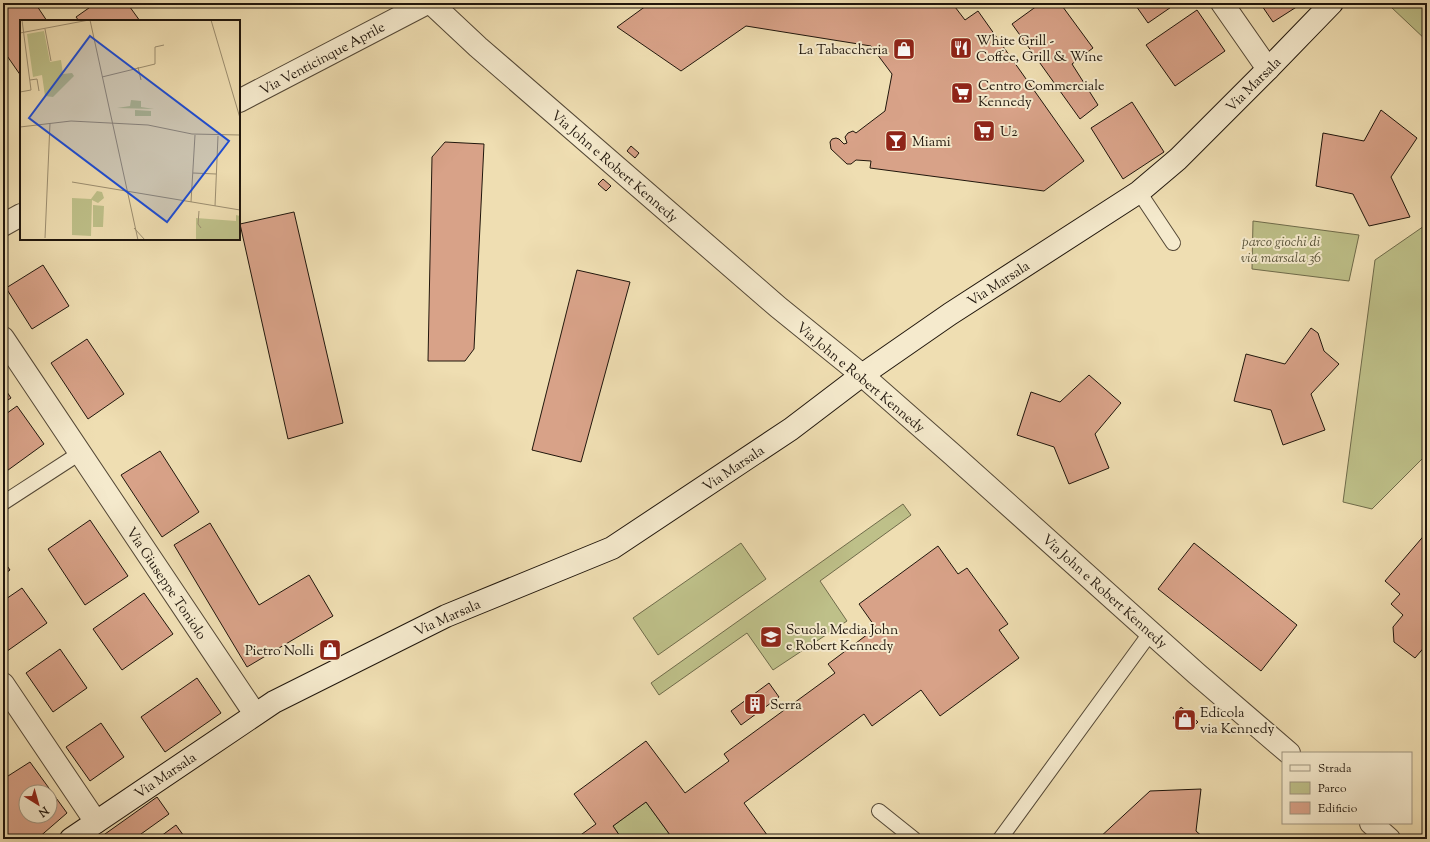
<svg xmlns="http://www.w3.org/2000/svg" width="1430" height="842" viewBox="0 0 1430 842" font-family="'Sorts Mill Goudy',serif">
<style>
.green{fill:#bec089;stroke:#6f6b4a}
.building{fill:#d8a288;stroke:#20160c;fill-rule:evenodd}
.lines{fill:none;stroke-linecap:round;stroke-linejoin:round}
.service-casing{stroke:#544836;stroke-width:16}
.minor-casing{stroke:#544836;stroke-width:24}
.secondary-casing{stroke:#20160c;stroke-width:24}
.service{stroke:#f5eacd;stroke-width:14}
.minor{stroke:#f5eacd;stroke-width:22}
.secondary{stroke:#f5eacd;stroke-width:22}
.labels{text-anchor:middle;stroke-width:4;stroke-linejoin:round;paint-order:stroke}
.poi-label{font-size:14px;fill:#20160c;stroke:#f5eacd;text-anchor:start}
.street-label{font-size:14px;fill:#20160c;stroke:#f5eacd}
.park-label{font-size:14px;font-style:italic;fill:#575238;stroke:#f5eacd}
.inset-road{fill:none;stroke:#9c8e70;stroke-width:1}
.view{fill:#1d4ed8;fill-opacity:0.15;stroke:#1d4ed8;stroke-width:2}
.inset-edge{fill:none;stroke:#20160c;stroke-width:2}
</style>
<rect width="100%" height="100%" fill="#efdeb2"/>
<filter id="stains"><feTurbulence type="fractalNoise" baseFrequency=".005" numOctaves="4"/><feColorMatrix values="0 0 0 0 .2 0 0 0 0 .09 0 0 0 0 .02 0 0 0 .5 -.17"/></filter>
<radialGradient id="worn" r=".72"><stop offset=".6" stop-color="#630" stop-opacity="0"/><stop offset="1" stop-color="#630" stop-opacity=".3"/></radialGradient>
<g class="green">
<polygon points="1395,3 1427,3 1427,41 1391,7"/>
<polygon points="1253,221 1359,235 1349,281 1252,269"/>
<polygon points="1427,224 1427,464 1422,459 1372,509 1343,502 1375,260"/>
<polygon points="903,504 911,515 820,581 847,621 773,670 747,633 659,695 651,683"/>
<polygon points="741,543 766,579 658,655 633,618"/>
<polygon points="646,802 670,835 665,839 622,839 613,826"/>
</g>
<g class="building">
<polygon points="3,3 35,3 47,21 21,21 21,76 3,50"/>
<polygon points="96,3 127,3 140,21 79,21 76,17"/>
<polygon points="650,3 952,3 965,20 978,11 1084,161 1044,191 870,168 871,161 856,160 851,164 847,164 831,149 830,142 832,139 836,138 839,139 844,144 847,143 845,137 848,133 853,131 856,133 885,111 892,74 871,46 746,26 681,71 617,27"/>
<polygon points="1041,3 1060,3 1093,48 1072,64 1098,105 1080,119 1012,24"/>
<polygon points="1134,3 1177,3 1148,23"/>
<polygon points="1260,3 1296,3 1298,6 1273,22"/>
<polygon points="1197,10 1225,51 1175,86 1146,45"/>
<polygon points="1132,102 1164,152 1123,179 1091,128"/>
<polygon points="1381,110 1417,138 1391,177 1410,217 1369,226 1353,194 1316,186 1323,133 1364,141"/>
<polygon points="445,142 484,144 474,349 465,361 428,361 432,157"/>
<polygon points="631,146 639,153 635,158 627,151"/>
<polygon points="603,179 611,186 606,191 598,184"/>
<polygon points="294,212 343,423 288,439 240,224"/>
<polygon points="43,265 69,306 32,329 6,288"/>
<polygon points="577,270 630,282 581,462 532,450"/>
<polygon points="1311,328 1318,333 1324,351 1339,364 1311,394 1325,430 1283,445 1271,410 1234,401 1246,354 1285,364"/>
<polygon points="87,339 124,394 88,419 51,363"/>
<polygon points="1089,375 1121,403 1095,434 1109,468 1069,484 1054,447 1017,435 1031,392 1060,402"/>
<polygon points="3,386 11,398 3,403"/>
<polygon points="17,406 44,444 4,473 3,471 3,416"/>
<polygon points="160,451 199,512 162,537 121,475"/>
<polygon points="90,520 128,576 85,605 48,549"/>
<polygon points="210,523 259,605 309,575 333,616 247,667 174,545"/>
<polygon points="1427,532 1427,644 1415,658 1394,642 1393,627 1403,615 1391,604 1400,594 1385,581"/>
<polygon points="1194,543 1297,625 1261,671 1158,589"/>
<polygon points="938,546 958,574 967,568 1008,624 999,630 1019,658 940,716 921,690 872,726 864,714 744,803 770,839 665,839 670,835 646,802 613,826 622,839 575,839 596,824 574,794 646,741 685,793 729,761 724,754 835,673 828,664 876,628 859,604"/>
<polygon points="3,560 10,570 3,575"/>
<polygon points="22,588 47,623 3,654 3,601"/>
<polygon points="144,593 173,634 122,670 93,629"/>
<polygon points="60,649 87,688 53,712 26,673"/>
<polygon points="197,678 221,713 165,752 141,717"/>
<polygon points="769,683 779,697 741,725 731,711"/>
<polygon points="1181,707 1198,722 1189,731 1173,718"/>
<polygon points="101,723 124,757 90,781 66,747"/>
<path d="M30,762l37,51 -30,26h-34v-68l5,5zM26,792h24v24h-24z"/>
<polygon points="1201,789 1196,831 1205,839 1098,839 1150,791"/>
<polygon points="157,797 169,814 134,839 98,839"/>
<polygon points="176,825 186,839 157,839"/>
</g>
<g class="lines">
<g class="service-casing">
<g id="service">
<polyline points="1139,192 1173,243"/>
<polyline points="3,503 80,453"/>
<polyline points="879,811 914,839"/>
<polyline points="1000,839 1151,632"/>
</g>
</g>
<g class="minor-casing">
<g id="minor">
<polyline points="431,3 478,47 778,307 862,375 953,455 1197,674 1289,753"/>
<polyline points="1222,3 1268,69"/>
<polyline points="239,101 427,3"/>
<polyline points="3,225 21,215"/>
<polyline points="3,338 255,714"/>
<polyline points="3,684 96,822"/>
<polyline points="1371,823 1389,839"/>
</g>
</g>
<g class="secondary-casing">
<polyline id="secondary" points="71,839 274,702 446,616 612,548 791,429 862,375 950,314 1139,192 1178,159 1268,69 1332,3"/>
</g>
<use href="#service" class="service"/>
<use href="#minor" class="minor"/>
<use href="#secondary" class="secondary"/>
</g>
<defs>
<g id="restaurant-square" transform="scale(1.15)"><rect x="-9" y="-9" width="18" height="18" rx="4" fill="#8f2418" stroke="#f5eacd"/><path d="M-5-6h1v4h1v-4h1v4h1v-4h1v5L-1.5 .5V6h-2V.5L-5-1ZM5-6V6H3V1.5H1.5Q1.5-4 5-6Z" fill="#fff"/></g>
<g id="shop-square" transform="scale(1.15)"><rect x="-9" y="-9" width="18" height="18" rx="4" fill="#8f2418" stroke="#f5eacd"/><path d="M-5-2.5h2.3a2.7 3.5 0 0 1 5.4 0H5L5.5 6h-11ZM-1.5-2.5h3a1.5 2.3 0 0 0-3 0Z" fill="#fff"/></g>
<g id="supermarket-square" transform="scale(1.15)"><rect x="-9" y="-9" width="18" height="18" rx="4" fill="#8f2418" stroke="#f5eacd"/><path d="M-6-5.5h2.5l.6 2H6L4.5 2H-2.5L-4.4-4H-6ZM-1.5 3.2a1.3 1.3 0 1 0 .1 0ZM3 3.2a1.3 1.3 0 1 0 .1 0Z" fill="#fff"/></g>
<g id="bar-square" transform="scale(1.15)"><rect x="-9" y="-9" width="18" height="18" rx="4" fill="#8f2418" stroke="#f5eacd"/><path d="M-6-5H6L.8 .8V4.5H3.5V6h-7V4.5H-.8V.8Z" fill="#fff"/></g>
<g id="school-square" transform="scale(1.15)"><rect x="-9" y="-9" width="18" height="18" rx="4" fill="#8f2418" stroke="#f5eacd"/><path d="M0-5L7-2L0 1L-7-2ZM-4 1L0 2.5L4 1V4Q0 6-4 4Z" fill="#fff"/></g>
<g id="building-square" transform="scale(1.15)"><rect x="-9" y="-9" width="18" height="18" rx="4" fill="#8f2418" stroke="#f5eacd"/><path d="M-4-6H4V6H1V3H-1V6H-4ZM-2.5-4.3h1.7v1.8h-1.7ZM.8-4.3h1.7v1.8H.8ZM-2.5-1h1.7V.8h-1.7ZM.8-1h1.7V.8H.8Z" fill="#fff"/></g>
</defs>
<g fill-rule="evenodd">
<use href="#restaurant-square" x="961" y="48"/>
<use href="#shop-square" x="904" y="49"/>
<use href="#supermarket-square" x="962" y="93"/>
<use href="#supermarket-square" x="984" y="131"/>
<use href="#bar-square" x="896" y="141"/>
<use href="#school-square" x="771" y="637"/>
<use href="#shop-square" x="330" y="650"/>
<use href="#building-square" x="755" y="704"/>
<use href="#shop-square" x="1185" y="720"/>
</g>
<g class="labels">
<g class="poi-label">
<text x="976" y="45">White Grill -<tspan x="976" dy="16">Coffee, Grill &amp; Wine</tspan></text>
<text x="888" y="54" text-anchor="end">La Tabaccheria</text>
<text x="978" y="90">Centro Commerciale<tspan x="978" dy="16">Kennedy</tspan></text>
<text x="1000" y="136">U2</text>
<text x="912" y="146">Miami</text>
<text x="786" y="634">Scuola Media John<tspan x="786" dy="16">e Robert Kennedy</tspan></text>
<text x="314" y="655" text-anchor="end">Pietro Nolli</text>
<text x="770" y="709">Serra</text>
<text x="1200" y="717">Edicola<tspan x="1200" dy="16">via Kennedy</tspan></text>
</g>
<g class="street-label">
<text transform="translate(322 58) rotate(-28)" y="5">Via Venticinque Aprile</text>
<text transform="translate(1253 84) rotate(-45)" y="5">Via Marsala</text>
<text transform="translate(615 166) rotate(41)" y="5">Via John e Robert Kennedy</text>
<text transform="translate(998 283) rotate(-33)" y="5">Via Marsala</text>
<text transform="translate(861 377) rotate(40)" y="5">Via John e Robert Kennedy</text>
<text transform="translate(733 468) rotate(-34)" y="5">Via Marsala</text>
<text transform="translate(167 583) rotate(56)" y="5">Via Giuseppe Toniolo</text>
<text transform="translate(1105 591) rotate(42)" y="5">Via John e Robert Kennedy</text>
<text transform="translate(447 617) rotate(-24)" y="5">Via Marsala</text>
<text transform="translate(165 775) rotate(-34)" y="5">Via Marsala</text>
</g>
<g class="park-label">
<text x="1281" y="246">parco giochi di<tspan x="1281" dy="16">via marsala 36</tspan></text>
</g>
</g>
<g transform="translate(20 20)">
<rect width="220" height="220" fill="#efdeb2"/>
<path d="M24,11l6,31 11,-2 2,14 9,-1 2,3 -21,21 -8,-1 -3,-21 -9,2 -6,-43zM111,80l10,1v6l13,2 -37,-1 13,-2zM115,90l16,1v5h-16zM77,171l5,1 2,6 -6,5 -6,-3 -1,36 -19,-1v-37l19,1zM73,185l11,1 -1,21h-10zM216,195l4,1v24h-44v-22l40,3z" fill="#bec089"/>
<path class="inset-road" d="M70,0l48,220M191,0l29,98M25,9l6,32M0,13l69,-13M118,47l3,13M82,57l53,-13v-17l9,-2M10,60l7,-1 2,12M0,72l11,-2 -9,-70M0,107l51,-6 77,4 44,9 48,1M173,153l23,1M52,162l168,28M171,182l4,-67M195,186l3,-70M179,191l-1,13 3,4M114,208l11,12M25,218l5,-115"/>
<path class="view" d="M70,16l139,105 -62,81 -138,-104z"/>
<rect width="220" height="220" class="inset-edge"/>
</g>
<rect width="1430" height="842" fill="none" stroke="#efdeb2" stroke-width="16"/>
<rect x="4" y="4" width="1422" height="834" fill="none" stroke="#20160c" stroke-width="2"/>
<rect x="8" y="8" width="1414" height="826" fill="none" stroke="#20160c"/>
<rect x="1282" y="752" width="130" height="72" fill="#f5eacd" stroke="#a09580"/>
<rect x="1290" y="765" width="20" height="6" fill="#f5eacd" stroke="#a09580"/>
<text x="1318" y="772" font-size="12" fill="#20160c">Strada</text>
<rect x="1290" y="782" width="20" height="12" fill="#bec089" stroke="#a09580"/>
<text x="1318" y="792" font-size="12" fill="#20160c">Parco</text>
<rect x="1290" y="802" width="20" height="12" fill="#d8a288" stroke="#a09580"/>
<text x="1318" y="812" font-size="12" fill="#20160c">Edificio</text>
<g transform="translate(38 804) rotate(143)"><circle r="19" fill="#f5eacd" stroke="#a09580"/>
<path d="M0-3L7 15L0 10L-7 15Z" fill="#8f2418"/>
<text y="-6" font-size="11" font-weight="bold" text-anchor="middle" fill="#20160c">N</text>
</g>
<rect width="100%" height="100%" filter="url(#stains)"/>
<rect width="100%" height="100%" fill="url(#worn)"/>
</svg>
